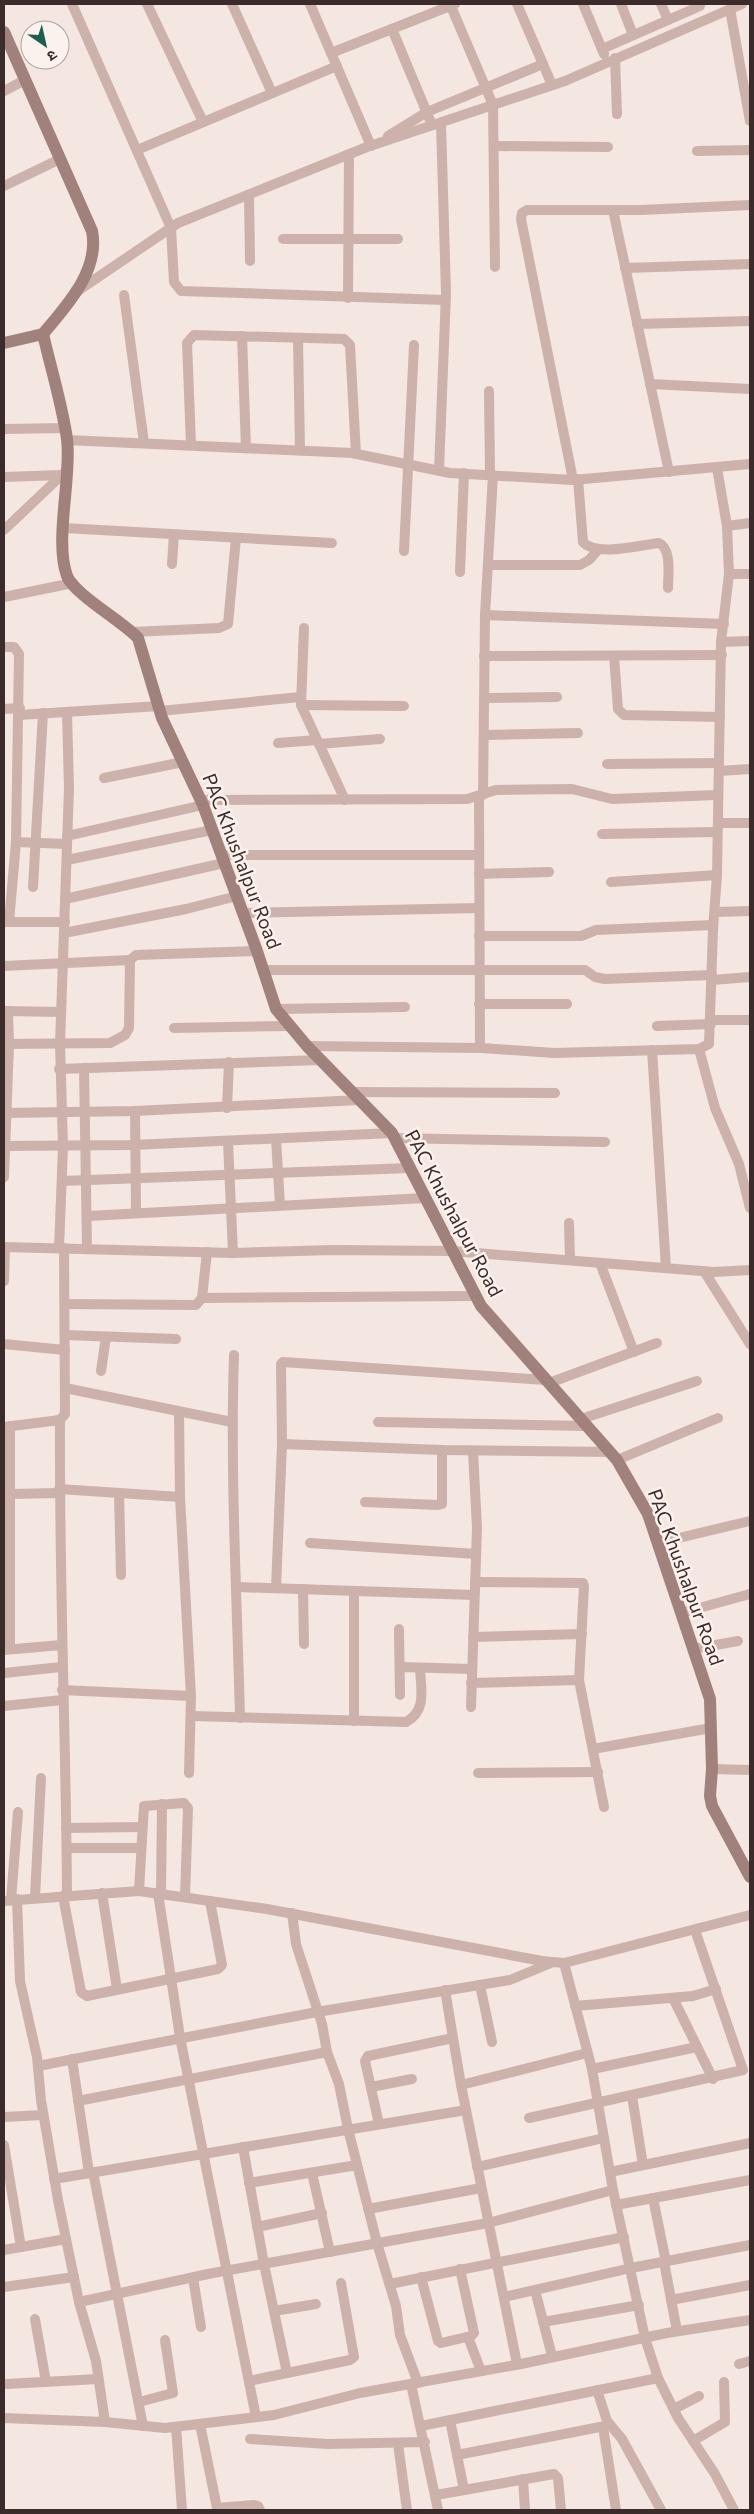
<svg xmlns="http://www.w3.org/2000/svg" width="754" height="2514" viewBox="0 0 754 2514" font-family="Commissioner,'Noto Sans Devanagari',sans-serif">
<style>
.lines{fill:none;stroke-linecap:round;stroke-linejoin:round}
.street{stroke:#cdb2ab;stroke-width:10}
.secondary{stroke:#a1817c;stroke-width:12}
.labels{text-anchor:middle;stroke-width:5;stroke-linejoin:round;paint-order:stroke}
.street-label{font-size:19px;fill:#3b2c2b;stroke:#fbf1ed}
</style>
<rect width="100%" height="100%" fill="#f4e6e0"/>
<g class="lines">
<g class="street">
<polyline points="72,4 171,228 174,282 181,291 445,300"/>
<polyline points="147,4 203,122"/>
<polyline points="232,4 272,93"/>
<polyline points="310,4 371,146"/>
<polyline points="450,4 493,105 495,267"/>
<polyline points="517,4 552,85"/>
<polyline points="583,4 604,54"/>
<polyline points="621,4 633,35"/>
<polyline points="661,4 668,20"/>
<polyline points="730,9 750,121"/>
<polyline points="392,29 432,125"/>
<polyline points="602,49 700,6"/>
<polyline points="331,53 455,4"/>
<polyline points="615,58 617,114"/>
<polyline points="4,91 25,80"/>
<polyline points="388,136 427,112 543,64"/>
<polyline points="494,146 608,147"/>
<polyline points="137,150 337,66"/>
<polyline points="697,151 750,150"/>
<polyline points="4,186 60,159"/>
<polyline points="249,195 250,261"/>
<polyline points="613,210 669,472"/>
<polyline points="283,239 398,239"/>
<polyline points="625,268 750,264"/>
<polyline points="79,290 178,223 367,147 565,81 742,4"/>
<polyline points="124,295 144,443"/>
<polyline points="348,298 349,155"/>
<polyline points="637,324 750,321"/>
<polyline points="242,336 246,448"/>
<polyline points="298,338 300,450"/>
<polyline points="650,384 750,389"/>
<polyline points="489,391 490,475"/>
<polyline points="4,429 65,428"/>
<polyline points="67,440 352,453 450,473 573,480 750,464"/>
<polyline points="191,445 187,343 194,335 344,339 350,345 356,454"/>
<polyline points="439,470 446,293 441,123"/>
<polyline points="4,477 62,475"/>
<path d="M578,479l5,63c13,15 57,3 76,1 13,6 9,32 9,45"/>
<polyline points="573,480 521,219 522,213 527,210 641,210 750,205"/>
<polyline points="727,526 750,523"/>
<polyline points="64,528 332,543"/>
<polyline points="4,530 66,471"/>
<polyline points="404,551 414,345"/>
<polyline points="172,564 174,534"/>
<polyline points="488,565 580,565 589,560 598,550"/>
<polyline points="460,572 464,473"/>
<polyline points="729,574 750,574"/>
<polyline points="4,597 73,583"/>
<polyline points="485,615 724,624"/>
<polyline points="304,628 301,705 345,800"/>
<polyline points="132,632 219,628 228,624 236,538"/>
<polyline points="721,642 750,641"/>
<polyline points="4,647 14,647 19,654 16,842 9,922"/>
<polyline points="484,656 722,655"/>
<polyline points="614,656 618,709 624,715 720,717"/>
<polyline points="486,698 557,697"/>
<polyline points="301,705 404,706"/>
<polyline points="4,709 20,708"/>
<polyline points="160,711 300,697"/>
<polyline points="19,715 159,706"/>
<polyline points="485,735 578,733"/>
<polyline points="278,743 317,740"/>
<polyline points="319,744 380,739"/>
<polyline points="607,764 719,763"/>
<polyline points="719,771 750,769"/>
<polyline points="104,778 183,762"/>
<polyline points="483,795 485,615 493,475"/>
<polyline points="479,796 480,1048"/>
<polyline points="201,800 467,799 496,790 572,789 612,799 717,795"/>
<polyline points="718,823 750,823"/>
<polyline points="602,834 717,832"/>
<polyline points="67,836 203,805"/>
<polyline points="16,842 67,844"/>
<polyline points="222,855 479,855"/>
<polyline points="67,860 212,830"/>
<polyline points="479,874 549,872"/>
<polyline points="611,882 717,875"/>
<polyline points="33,887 43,713"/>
<polyline points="65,899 224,863"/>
<polyline points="716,912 750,911"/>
<polyline points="243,913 479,908"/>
<polyline points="5,922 65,922"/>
<polyline points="64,933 186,909 237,896"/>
<polyline points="479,936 581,936 596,930 713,925"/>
<polyline points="4,966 130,960"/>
<polyline points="264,970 585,970 595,977 605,979 712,975"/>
<polyline points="712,980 750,977"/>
<polyline points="479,1004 567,1004"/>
<polyline points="276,1009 405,1007"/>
<polyline points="4,1011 61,1012"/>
<polyline points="711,1020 750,1020"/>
<polyline points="657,1026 711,1024"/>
<polyline points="174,1028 288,1026"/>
<polyline points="4,1044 110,1043 125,1035 129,1028 130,960 136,955 257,951"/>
<polyline points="307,1046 482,1048 554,1053 699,1049 709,1044 713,929 717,875 721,642 729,574 727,526 717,468"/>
<polyline points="699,1049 715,1108 739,1164 750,1208"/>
<polyline points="652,1050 666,1268"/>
<polyline points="84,1068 87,1248"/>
<polyline points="59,1069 320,1060"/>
<polyline points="351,1092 555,1093"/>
<polyline points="227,1108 229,1062"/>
<polyline points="135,1111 136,1212"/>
<polyline points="4,1113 135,1111 359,1100"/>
<polyline points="394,1138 605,1142"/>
<polyline points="276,1139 280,1205"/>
<polyline points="228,1142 233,1253"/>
<polyline points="4,1146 133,1145 392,1133"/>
<polyline points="4,1177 9,1044 8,1011"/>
<polyline points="62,1181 410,1168"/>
<polyline points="88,1216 425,1198"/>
<polyline points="569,1223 570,1260"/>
<polyline points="4,1247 233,1253 333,1250 452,1251 714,1272 750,1270"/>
<polyline points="59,1248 63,1147 60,1044 69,788 67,712"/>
<polyline points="600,1263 634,1352"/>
<polyline points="704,1271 750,1344"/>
<polyline points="4,1281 5,1247"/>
<polyline points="202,1298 475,1296"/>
<polyline points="65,1304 196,1305 202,1298 207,1252"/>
<polyline points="65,1335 176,1339"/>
<polyline points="4,1344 65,1350"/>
<path d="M234,1355c-4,121 3,242 6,363"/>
<polyline points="101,1371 106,1337"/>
<polyline points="549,1383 657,1343"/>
<polyline points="65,1388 232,1422"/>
<polyline points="179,1412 180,1497 191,1696 189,1773"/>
<polyline points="581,1419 697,1381"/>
<path d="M60,1420c-1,158 6,317 7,476"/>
<polyline points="378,1422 587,1426"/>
<polyline points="4,1427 60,1420 65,1414 64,1248"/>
<polyline points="282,1444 442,1450 610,1452"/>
<polyline points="617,1460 718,1418"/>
<polyline points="59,1489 180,1497"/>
<polyline points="119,1493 121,1575"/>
<polyline points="10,1494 59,1493"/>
<polyline points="365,1502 438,1505 442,1504 442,1450"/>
<polyline points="310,1543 476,1554"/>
<polyline points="658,1543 750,1521"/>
<polyline points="475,1582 583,1583 584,1586 579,1680 604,1807"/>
<polyline points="237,1587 474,1595"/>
<polyline points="276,1588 282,1444 281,1364 283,1362 546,1380"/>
<polyline points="303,1589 304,1644"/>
<polyline points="354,1591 354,1721"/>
<polyline points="681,1613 750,1594"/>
<polyline points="399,1629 400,1695"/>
<polyline points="473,1637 582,1634"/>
<polyline points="10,1649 10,1426"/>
<polyline points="693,1649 738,1641"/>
<polyline points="4,1650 61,1645"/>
<polyline points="400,1667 472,1669"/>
<polyline points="4,1673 61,1667"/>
<polyline points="471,1683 579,1680"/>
<polyline points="62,1690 191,1696"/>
<polyline points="4,1706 62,1700"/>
<polyline points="471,1707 477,1528 473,1451"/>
<path d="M191,1716l215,6c21,-11 15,-33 14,-53"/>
<polyline points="593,1749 711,1728"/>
<polyline points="712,1769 750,1770"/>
<polyline points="478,1773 598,1772"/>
<polyline points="66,1828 142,1827"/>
<polyline points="67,1848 141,1848"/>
<polyline points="139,1891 144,1806 184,1803 188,1808 185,1897"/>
<polyline points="102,1893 117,1989"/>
<polyline points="158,1893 180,2037 256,2417"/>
<polyline points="161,1894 162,1804"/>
<polyline points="63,1896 81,1992 87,1996 218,1969 222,1965 210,1901"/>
<polyline points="35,1897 41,1778"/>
<polyline points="17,1899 20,1981 37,2057 41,2100 58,2200 79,2302 208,2274 488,2223 613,2190 592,2069 564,1963"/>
<polyline points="11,1900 18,1812"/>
<polyline points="4,1901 139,1891 267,1909 542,1961 564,1963 750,1915"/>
<polyline points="292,1913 296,1944 322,2024 327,2052 339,2084 348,2129 377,2243 396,2306 400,2335 418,2383"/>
<polyline points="480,1985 492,2042"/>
<polyline points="445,1990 461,2085 517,2364"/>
<polyline points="673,1998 713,2079"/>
<polyline points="575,2006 693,1996 716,1989"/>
<polyline points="72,2059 89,2173"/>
<polyline points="38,2066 317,2012 510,1980 551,1963"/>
<polyline points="592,2069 697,2047"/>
<polyline points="461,2085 587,2053"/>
<polyline points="371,2087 412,2079"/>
<polyline points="632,2096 643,2165"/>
<polyline points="78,2101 327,2052"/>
<polyline points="4,2117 43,2115"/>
<polyline points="529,2118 743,2070 695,1930"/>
<polyline points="379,2124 365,2061 368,2056 453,2038"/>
<polyline points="4,2145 21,2247"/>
<polyline points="243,2147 264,2264 287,2373"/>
<polyline points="477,2167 604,2138"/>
<polyline points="93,2172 143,2426"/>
<polyline points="610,2172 750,2143"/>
<polyline points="312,2173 330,2252"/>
<polyline points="54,2179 466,2110"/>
<polyline points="249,2183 357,2165"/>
<polyline points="613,2190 645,2338 658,2378 678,2418 715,2474 734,2510"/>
<polyline points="653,2198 666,2262"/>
<polyline points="616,2205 750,2180"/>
<polyline points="368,2209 481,2188"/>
<polyline points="257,2227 322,2213"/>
<polyline points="4,2250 66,2239"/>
<polyline points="664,2262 677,2331"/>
<polyline points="421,2277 438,2341 441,2343 471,2336 474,2333 460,2269"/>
<polyline points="193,2278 201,2327"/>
<polyline points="390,2284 624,2237"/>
<polyline points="4,2287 74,2277"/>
<polyline points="535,2290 552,2356"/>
<polyline points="504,2297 631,2268 750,2245"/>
<polyline points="671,2300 750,2285"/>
<polyline points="274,2311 316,2304"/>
<polyline points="35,2319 46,2382"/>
<polyline points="543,2322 639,2305"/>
<polyline points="468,2337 481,2371"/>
<polyline points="739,2364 750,2361"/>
<polyline points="249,2381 350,2360 354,2357 341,2283"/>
<polyline points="7,2384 98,2379"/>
<polyline points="411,2384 438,2510"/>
<polyline points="597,2390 607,2421 622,2439 661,2510"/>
<polyline points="139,2402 173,2393 165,2340"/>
<polyline points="674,2409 699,2396"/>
<polyline points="4,2418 105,2422 96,2361 79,2302"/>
<polyline points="450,2420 464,2490"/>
<polyline points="105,2422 165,2428 274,2415 360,2393 521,2364 667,2333 750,2320"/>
<polyline points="200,2424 217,2508 254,2505 258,2506 260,2510"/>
<polyline points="421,2426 658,2378"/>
<polyline points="176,2427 182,2510"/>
<polyline points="603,2427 616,2510"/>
<polyline points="250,2439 328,2444 425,2442"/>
<polyline points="693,2441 725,2422 724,2382"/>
<polyline points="398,2444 407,2510"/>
<polyline points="457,2455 610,2425"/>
<polyline points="523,2479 525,2510"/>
<polyline points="436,2495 554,2474 558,2478 561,2510"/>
</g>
<g class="secondary">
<path d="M4,32l88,199c8,40 -26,75 -49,103"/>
<path d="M4,343l39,-9c8,35 19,70 24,105 5,38 -13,101 0,137 7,18 55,45 71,62l24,80 41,87 54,146 19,58 31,37 85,87 89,173 136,154 31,54 62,185 2,70 -2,27 2,10 38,71"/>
</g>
</g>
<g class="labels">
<g class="street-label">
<text transform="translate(242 861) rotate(69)" y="7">PAC Khushalpur Road</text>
<text transform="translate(454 1213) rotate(62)" y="7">PAC Khushalpur Road</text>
<text transform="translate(686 1577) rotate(70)" y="7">PAC Khushalpur Road</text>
</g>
</g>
<rect width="754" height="2514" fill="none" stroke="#3b2c2b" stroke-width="10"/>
<g transform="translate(45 45) rotate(146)"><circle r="24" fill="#fbf1ed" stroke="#aea29f"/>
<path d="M0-4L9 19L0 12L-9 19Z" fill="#1e5e52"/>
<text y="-8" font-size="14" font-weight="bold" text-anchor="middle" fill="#3b2c2b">उ</text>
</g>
</svg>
